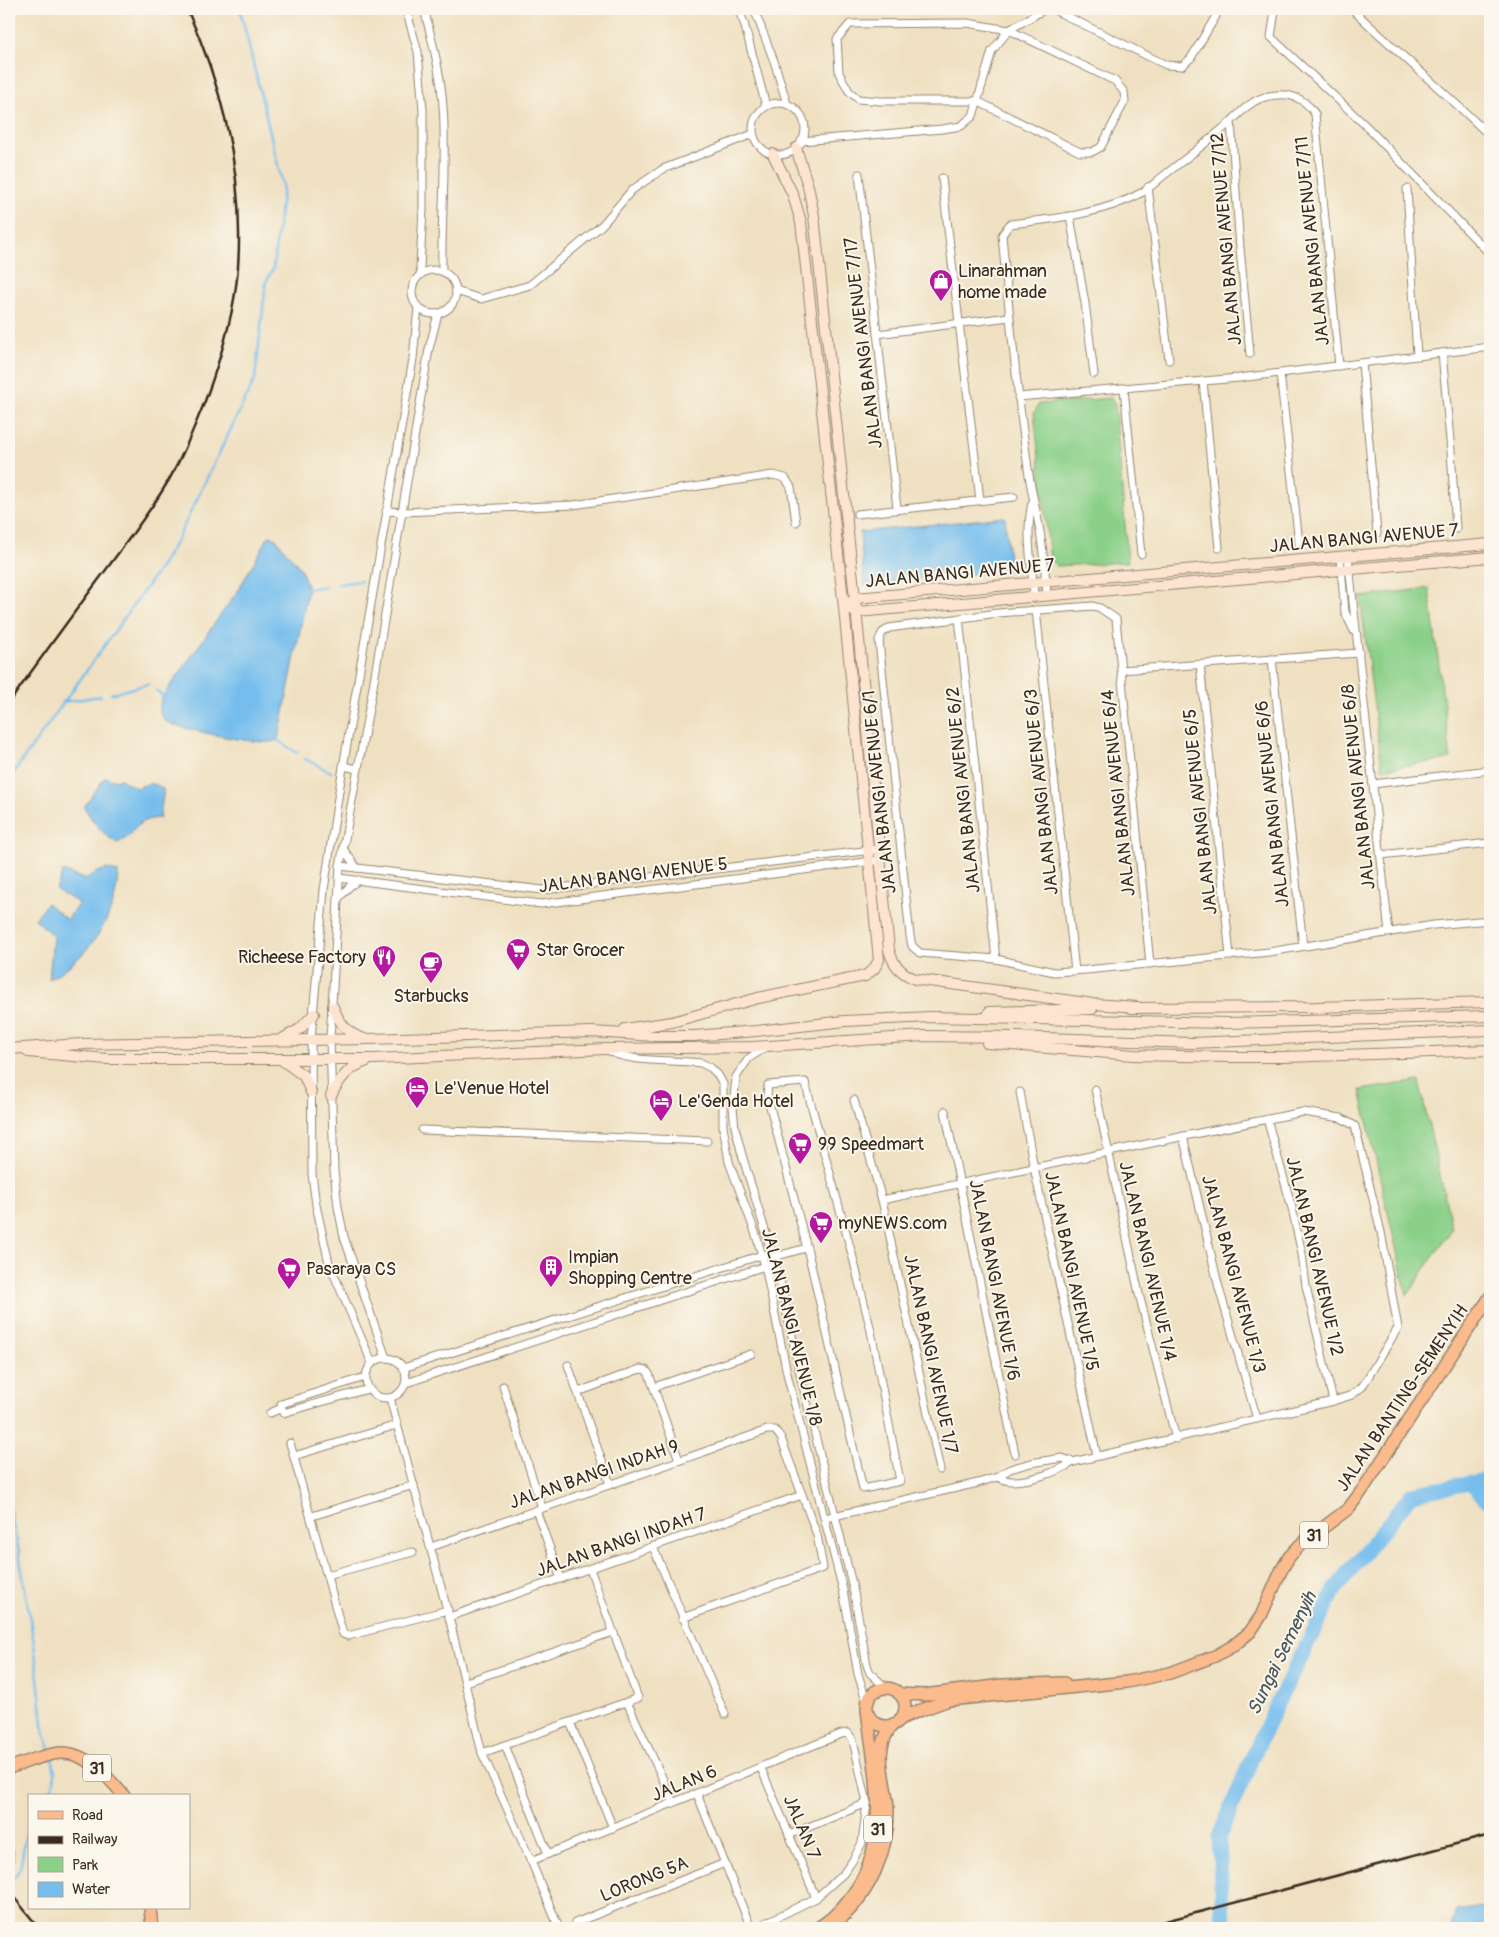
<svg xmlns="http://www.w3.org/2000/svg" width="1499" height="1937" viewBox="0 0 1499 1937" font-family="Pangolin,sans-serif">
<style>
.green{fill:#8bd089;stroke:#637d54}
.water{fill:#74bded;stroke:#587486}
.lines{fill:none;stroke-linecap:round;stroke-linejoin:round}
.stream{stroke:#74bded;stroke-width:2.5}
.river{stroke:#74bded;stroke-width:15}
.primary-tunnel{stroke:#cbbca0;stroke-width:11;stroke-dasharray:11 5.5;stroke-linecap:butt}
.street-casing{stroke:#958570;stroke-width:9}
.secondary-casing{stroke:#958570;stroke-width:12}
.primary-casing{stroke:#958570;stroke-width:14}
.street{stroke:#fff;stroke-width:7}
.secondary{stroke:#fde4d1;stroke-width:10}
.primary{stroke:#fbbb8c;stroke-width:11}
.rail{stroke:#3b2a1e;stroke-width:2.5}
.labels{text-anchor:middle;stroke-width:4;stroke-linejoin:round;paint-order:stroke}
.shield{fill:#fbf7ec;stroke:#75685c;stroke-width:1}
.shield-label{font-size:16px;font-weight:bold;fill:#3b2a1e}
.street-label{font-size:18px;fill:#3b2a1e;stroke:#fbf7ec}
.poi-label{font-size:18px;fill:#3b2a1e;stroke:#fbf7ec;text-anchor:start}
.water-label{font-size:19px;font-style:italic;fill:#4c565c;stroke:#fbf7ec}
</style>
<rect width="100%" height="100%" fill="#fbf7ec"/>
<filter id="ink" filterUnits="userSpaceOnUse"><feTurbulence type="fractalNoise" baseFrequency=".02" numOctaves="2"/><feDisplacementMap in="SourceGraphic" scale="10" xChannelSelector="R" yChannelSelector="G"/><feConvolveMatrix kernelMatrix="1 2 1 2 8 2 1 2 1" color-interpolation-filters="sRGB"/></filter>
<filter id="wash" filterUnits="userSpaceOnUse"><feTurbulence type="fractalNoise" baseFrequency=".0096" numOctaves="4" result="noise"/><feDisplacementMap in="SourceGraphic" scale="20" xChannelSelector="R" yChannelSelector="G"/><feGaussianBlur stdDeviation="1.12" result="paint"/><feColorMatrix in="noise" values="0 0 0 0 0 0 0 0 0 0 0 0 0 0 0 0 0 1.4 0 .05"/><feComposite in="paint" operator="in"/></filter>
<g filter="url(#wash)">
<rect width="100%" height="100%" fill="#efe0c1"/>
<g class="green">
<polygon points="1111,398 1115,404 1128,562 1056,566 1050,560 1034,413 1039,404"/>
<polygon points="1429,588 1451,759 1382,769 1360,597"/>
<polygon points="1419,1081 1452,1229 1407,1296 1360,1090"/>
</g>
<g class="water">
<polygon points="1005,517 1010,570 864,585 860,532"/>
<path d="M269,536l5,1 27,32 7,20 -27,138c-1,5 -2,12 -6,14 -10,6 -100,-13 -110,-20 -6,-5 -6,-15 -4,-22l76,-107z"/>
<path d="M105,777l8,3 8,-1 15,9c11,-4 17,-7 27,1 1,10 -3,18 -3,29 -29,1 -22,17 -43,25 -15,-9 -24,-21 -33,-36z"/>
<path d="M106,869l12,3c-1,45 -29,86 -69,107l4,-43 -18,-17 12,-16 20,17 12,-17 -23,-13 7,-19 23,9 9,-7z"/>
<polygon points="1490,1906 1490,1928 1451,1928 1456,1911"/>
</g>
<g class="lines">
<g class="stream">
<polyline points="337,584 361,581"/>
<polyline points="308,589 326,586"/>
<polyline points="156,690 163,696"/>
<polyline points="111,694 148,684"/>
<polyline points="63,702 101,696"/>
<polyline points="277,740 297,753"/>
<polyline points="305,759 331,772"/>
<polyline points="9,779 160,568 178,538 255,379 266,282 273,269 283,186 240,9"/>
<polyline points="9,1505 18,1547 34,1643 44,1732 51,1752"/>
<path d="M49,1796c7,-15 7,-23 3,-39"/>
<path d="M9,1881c20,-12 9,-36 20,-53"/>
</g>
<g class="river">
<polyline points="1469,1482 1490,1503"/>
<polyline points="1223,1928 1219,1837 1252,1758 1278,1702 1336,1588 1412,1494 1490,1479"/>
</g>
</g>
</g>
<g filter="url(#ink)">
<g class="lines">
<polyline class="primary-tunnel" points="9,1850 9,1861"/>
<g class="street-casing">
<g id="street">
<polyline points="406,9 418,52 423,110 423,209 420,267 421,274"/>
<path d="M424,9c8,31 17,65 19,97 4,55 -2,110 -1,165"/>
<polyline points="738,9 744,23 766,106"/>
<polyline points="754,9 774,61 787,104"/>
<polyline points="1052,9 1166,65 1182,66 1191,58 1216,16 1217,9"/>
<polyline points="1277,9 1275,11 1271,37 1365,125 1490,254"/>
<path d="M1352,9c45,43 93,83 138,127"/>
<polygon points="967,23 1009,30 1115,81 1124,92 1125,101 1101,147 1092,152 1080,152 977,101 880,101 858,99 849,91 839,73 837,39 850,24"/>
<circle cx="779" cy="129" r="26"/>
<polyline points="1231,122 1240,248 1250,354"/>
<polyline points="801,141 942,129 961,126 973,116 992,51 1009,30 1045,9"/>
<polyline points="859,174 897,508"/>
<polyline points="942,178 980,500"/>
<polyline points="1148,187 1169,360"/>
<polyline points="1407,189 1417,356"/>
<polyline points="1070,216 1085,303 1094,374"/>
<circle cx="434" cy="292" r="22"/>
<polyline points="456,291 481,299 530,285 602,225 632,190 663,169 753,134"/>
<polyline points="877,334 1009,317"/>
<polyline points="1442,353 1451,451 1456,529"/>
<polyline points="1362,363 1377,533"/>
<polyline points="1280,373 1299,543"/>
<polyline points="1203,381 1219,548"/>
<polyline points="1124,389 1141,554"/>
<polyline points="1018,397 1239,378 1490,347"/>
<path d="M1032,503c-7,31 0,62 2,93"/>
<polyline points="386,511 403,512 573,505 773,475 785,478 791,487 796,522"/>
<polyline points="857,514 1014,497"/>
<polyline points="1348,556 1389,933"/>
<polyline points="1340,557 1345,612 1354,631"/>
<path d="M1047,595c-2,-26 -4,-53 -10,-79 -3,-16 -7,-31 -9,-48 -11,-78 -19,-155 -26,-233l8,-11c44,-5 94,-10 133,-32 8,-5 16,-13 24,-19 20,-15 40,-31 59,-47 12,-10 21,-23 36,-28 22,-7 41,-3 53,16l24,252"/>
<polyline points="1036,610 1075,971"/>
<polyline points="959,618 996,959"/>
<polyline points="1272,659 1303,946"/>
<polyline points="1200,664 1230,956"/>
<polyline points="1121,670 1359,653"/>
<polyline points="343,766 358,769"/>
<polyline points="1373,784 1490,770"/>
<polyline points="344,850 357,868"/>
<polyline points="1381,855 1490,843"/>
<polyline points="340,866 543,890 880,849"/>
<polyline points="339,878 541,904 881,860"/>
<polyline points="338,899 350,886 359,880"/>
<polyline points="1150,964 1116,619 1100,608 1093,606 998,613 889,628 882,633 879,641 910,936 912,946 920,953 996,959 1054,972 1086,970 1269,952 1434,925 1490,920"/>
<polyline points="765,1048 749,1058 736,1077 733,1108 735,1127 742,1155 779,1276 801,1378 853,1588 867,1665 870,1673 886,1688"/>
<path d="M606,1049c22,15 67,10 95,14l10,5 7,7 5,9v42l6,36 27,73 9,31 23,112 55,212 15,84 9,29"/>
<polygon points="805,1082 853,1258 871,1331 900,1481 863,1489 808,1252 767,1095 768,1085"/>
<polyline points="1095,1089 1139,1294 1176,1439"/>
<polyline points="1020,1092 1034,1168 1097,1456"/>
<polyline points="854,1100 882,1200 940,1470"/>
<polyline points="945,1111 1015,1454"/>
<polyline points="1267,1119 1292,1208 1302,1254 1306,1286 1333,1401"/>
<polyline points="422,1130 707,1141"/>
<polyline points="1183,1136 1219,1288 1257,1419"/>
<path d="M882,1200l317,-67 104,-21 38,6 14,8 26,106 17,96 -36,59 -10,8 -19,6 -260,61c-15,10 -42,19 -61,19 -4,0 -10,-2 -15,-4"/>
<circle cx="386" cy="1378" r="20"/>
<polyline points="386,1358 344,1237 338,1207 334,1171 330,1039 340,866 373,687 429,349 438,314"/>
<polyline points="372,1363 329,1263 316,1205 312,1174 311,1039 324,890 339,791 413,359 418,307"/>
<polyline points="568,1365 610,1484"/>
<polyline points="403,1368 762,1255 772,1254 781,1255 806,1248"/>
<polyline points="365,1377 281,1404 283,1413 368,1389"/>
<polyline points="406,1383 765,1266 775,1262 777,1259"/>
<polyline points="503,1386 542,1508"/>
<polyline points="654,1387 751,1354"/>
<polyline points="578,1392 640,1369 646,1370 649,1374 679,1460"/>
<polyline points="390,1398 449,1617 482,1753 531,1861 559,1928"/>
<polyline points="270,1413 282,1408"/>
<polyline points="290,1443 343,1634 348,1636 448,1610"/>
<polyline points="294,1456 397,1425"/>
<polyline points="536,1510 561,1579"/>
<polyline points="312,1516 414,1485"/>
<polyline points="825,1518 978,1483 997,1477 1010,1469 1031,1463 1062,1458 1073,1462"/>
<polyline points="431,1547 767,1430 775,1430 781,1438 817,1535 823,1568 682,1618"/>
<polyline points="653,1547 725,1714"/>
<polyline points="327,1575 413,1552"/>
<polyline points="449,1617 802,1495"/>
<polyline points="466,1682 613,1632"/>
<polyline points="627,1702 674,1803"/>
<polyline points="570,1722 613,1828"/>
<polyline points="505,1745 548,1854"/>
<polyline points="482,1753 638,1698 590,1569"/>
<polyline points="761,1768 816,1898"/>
<polyline points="697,1794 751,1928"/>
<polyline points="789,1835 867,1803"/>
<polyline points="531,1861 841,1734 848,1733 853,1740 867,1803 862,1843 853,1860 843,1874 816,1898 755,1928"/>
<polyline points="575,1923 725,1863"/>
</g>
</g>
<g class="secondary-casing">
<g id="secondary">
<path d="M796,148l12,38 6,30 41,382 34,352c4,15 12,23 26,29l178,25 45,3"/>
<polyline points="851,602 855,598 1490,544"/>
<polyline points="851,610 857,612 1490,557"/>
<path d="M333,1007c5,13 14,27 29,31"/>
<polyline points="1131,1008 1317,1007 1490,1002"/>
<polyline points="989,1012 1092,1009"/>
<polyline points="625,1029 672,1022 758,998 865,976 874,969 879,960 844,608 801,222 793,195 773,154"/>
<polyline points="282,1039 300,1029 314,1014"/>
<polyline points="987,1043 1134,1055 1230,1057 1284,1057 1490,1050"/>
<polyline points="9,1049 81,1044 369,1039 592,1032 656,1036 694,1036 756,1031 845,1021 931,1017 1228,1023 1490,1016"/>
<polyline points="28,1052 107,1059 373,1059 606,1049 752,1047 924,1036 1015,1037 1192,1043 1490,1030"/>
<polyline points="282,1060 304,1076 311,1092"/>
<path d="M331,1096c8,-17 18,-29 36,-35"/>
</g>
</g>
<g class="primary-casing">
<g id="primary">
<circle cx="886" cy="1707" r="19"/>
<polyline points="899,1694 924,1695 1002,1685 1064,1683"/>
<polyline points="900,1719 916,1712 949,1700 1127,1682 1170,1673 1215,1656 1233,1646 1250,1632 1261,1616 1281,1571 1289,1557 1300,1545 1348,1509 1361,1492 1490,1297"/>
<path d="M9,1768c16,-5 35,-14 52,-15 26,-1 48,25 63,43"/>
<polyline points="150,1908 152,1928"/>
<path d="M838,1921c32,-27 51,-70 50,-112 -2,-31 -17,-58 5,-85"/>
<path d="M817,1928c17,-9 29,-24 40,-40 34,-55 17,-118 10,-178"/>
</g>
</g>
<use href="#street" class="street"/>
<use href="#secondary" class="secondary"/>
<use href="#primary" class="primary"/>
<g class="rail">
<path d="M9,703c33,-47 67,-93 102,-140 18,-24 37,-49 53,-75 17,-27 29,-58 41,-87 16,-43 30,-89 33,-134 6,-90 -14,-177 -51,-258"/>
<polyline points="9,1891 39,1928"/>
<polyline points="1139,1928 1490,1835"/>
</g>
</g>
</g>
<defs>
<g id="shop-pin" transform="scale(1.25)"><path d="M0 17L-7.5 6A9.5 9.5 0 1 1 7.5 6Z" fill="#b5179e" stroke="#fbf7ec"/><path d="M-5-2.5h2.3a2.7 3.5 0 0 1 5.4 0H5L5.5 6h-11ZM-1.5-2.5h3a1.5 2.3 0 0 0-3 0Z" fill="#fff"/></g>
<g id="supermarket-pin" transform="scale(1.25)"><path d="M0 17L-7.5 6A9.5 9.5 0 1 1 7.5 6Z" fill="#b5179e" stroke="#fbf7ec"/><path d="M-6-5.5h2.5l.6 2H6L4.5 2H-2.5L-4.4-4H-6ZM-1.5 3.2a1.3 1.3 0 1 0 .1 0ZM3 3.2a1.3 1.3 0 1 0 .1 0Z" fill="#fff"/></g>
<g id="restaurant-pin" transform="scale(1.25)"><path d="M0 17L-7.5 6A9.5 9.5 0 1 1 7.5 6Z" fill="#b5179e" stroke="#fbf7ec"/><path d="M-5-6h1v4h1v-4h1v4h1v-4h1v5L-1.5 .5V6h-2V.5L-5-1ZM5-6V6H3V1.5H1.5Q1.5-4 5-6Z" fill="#fff"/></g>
<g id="cafe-pin" transform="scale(1.25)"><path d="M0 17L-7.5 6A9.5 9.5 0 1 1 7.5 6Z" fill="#b5179e" stroke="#fbf7ec"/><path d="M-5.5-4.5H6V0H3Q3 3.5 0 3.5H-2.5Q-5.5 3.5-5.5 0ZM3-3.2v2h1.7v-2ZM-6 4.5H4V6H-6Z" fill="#fff"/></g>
<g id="hotel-pin" transform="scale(1.25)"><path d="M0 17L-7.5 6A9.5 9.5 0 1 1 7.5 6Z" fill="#b5179e" stroke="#fbf7ec"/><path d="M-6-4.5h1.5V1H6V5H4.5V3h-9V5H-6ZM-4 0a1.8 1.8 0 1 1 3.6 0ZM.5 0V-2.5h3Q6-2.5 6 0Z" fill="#fff"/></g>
<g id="building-pin" transform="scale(1.25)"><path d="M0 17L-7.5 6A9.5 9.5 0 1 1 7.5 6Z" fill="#b5179e" stroke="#fbf7ec"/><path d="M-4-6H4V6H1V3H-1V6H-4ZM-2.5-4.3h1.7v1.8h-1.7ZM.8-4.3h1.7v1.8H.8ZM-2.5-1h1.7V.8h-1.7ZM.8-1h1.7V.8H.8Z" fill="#fff"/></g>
</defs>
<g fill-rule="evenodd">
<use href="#shop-pin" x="941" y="281"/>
<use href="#supermarket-pin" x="518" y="950"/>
<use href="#restaurant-pin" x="384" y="957"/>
<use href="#cafe-pin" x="431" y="963"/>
<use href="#hotel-pin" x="417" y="1088"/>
<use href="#hotel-pin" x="661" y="1101"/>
<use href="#supermarket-pin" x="800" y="1144"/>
<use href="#supermarket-pin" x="821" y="1223"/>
<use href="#building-pin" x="551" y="1267"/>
<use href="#supermarket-pin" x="289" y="1269"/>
</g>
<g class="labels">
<g class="shield">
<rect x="1300" y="1521.5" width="28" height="27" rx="4"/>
<rect x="83" y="1754.5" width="28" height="27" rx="4"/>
<rect x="864" y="1815.5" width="28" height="27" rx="4"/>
</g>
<g class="shield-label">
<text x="1314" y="1541">31</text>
<text x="97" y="1774">31</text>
<text x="878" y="1835">31</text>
</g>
<g class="street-label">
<text transform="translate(1226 239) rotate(-95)" y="6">JALAN BANGI AVENUE 7/12</text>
<text transform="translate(1312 241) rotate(-96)" y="6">JALAN BANGI AVENUE 7/11</text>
<text transform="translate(863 343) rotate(-97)" y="6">JALAN BANGI AVENUE 7/17</text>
<text transform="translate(1364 538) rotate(-5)" y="6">JALAN BANGI AVENUE 7</text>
<text transform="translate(960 573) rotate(-5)" y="6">JALAN BANGI AVENUE 7</text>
<text transform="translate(1358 787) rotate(-96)" y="6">JALAN BANGI AVENUE 6/8</text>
<text transform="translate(963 790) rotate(-96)" y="6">JALAN BANGI AVENUE 6/2</text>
<text transform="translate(879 792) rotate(-96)" y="6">JALAN BANGI AVENUE 6/1</text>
<text transform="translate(1041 792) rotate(-96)" y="6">JALAN BANGI AVENUE 6/3</text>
<text transform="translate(1118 793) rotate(-96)" y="6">JALAN BANGI AVENUE 6/4</text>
<text transform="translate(1272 804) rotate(-96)" y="6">JALAN BANGI AVENUE 6/6</text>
<text transform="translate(1200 812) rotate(-96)" y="6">JALAN BANGI AVENUE 6/5</text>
<text transform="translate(633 875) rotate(-7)" y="6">JALAN BANGI AVENUE 5</text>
<text transform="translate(1315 1256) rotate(77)" y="6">JALAN BANGI AVENUE 1/2</text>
<text transform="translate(1148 1261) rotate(77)" y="6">JALAN BANGI AVENUE 1/4</text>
<text transform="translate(1072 1271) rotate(78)" y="6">JALAN BANGI AVENUE 1/5</text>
<text transform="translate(1234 1274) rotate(75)" y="6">JALAN BANGI AVENUE 1/3</text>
<text transform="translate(995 1280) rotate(79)" y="6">JALAN BANGI AVENUE 1/6</text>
<text transform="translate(792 1327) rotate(76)" y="6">JALAN BANGI AVENUE 1/8</text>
<text transform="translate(931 1354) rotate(78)" y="6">JALAN BANGI AVENUE 1/7</text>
<text transform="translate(1402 1398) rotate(-56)" y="6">JALAN BANTING-SEMENYIH</text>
<text transform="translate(594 1474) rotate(-19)" y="6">JALAN BANGI INDAH 9</text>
<text transform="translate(621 1542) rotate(-19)" y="6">JALAN BANGI INDAH 7</text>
<text transform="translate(684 1783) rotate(-22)" y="6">JALAN 6</text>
<text transform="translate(802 1827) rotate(67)" y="6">JALAN 7</text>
<text transform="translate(644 1879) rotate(-22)" y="6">LORONG 5A</text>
</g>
<g class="poi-label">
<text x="958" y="277">Linarahman<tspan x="958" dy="21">home made</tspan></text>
<text x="536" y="956">Star Grocer</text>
<text x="366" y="963" text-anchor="end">Richeese Factory</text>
<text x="431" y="1002" text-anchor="middle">Starbucks</text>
<text x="434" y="1094">Le'Venue Hotel</text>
<text x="678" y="1107">Le'Genda Hotel</text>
<text x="818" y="1150">99 Speedmart</text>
<text x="838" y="1229">myNEWS.com</text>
<text x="568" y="1263">Impian<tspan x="568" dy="21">Shopping Centre</tspan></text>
<text x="306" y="1275">Pasaraya CS</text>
</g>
<g class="water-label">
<text transform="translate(1281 1653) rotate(-64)" y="7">Sungai Semenyih</text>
</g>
</g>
<rect width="1499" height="1937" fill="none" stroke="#fbf7ec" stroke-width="30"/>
<rect x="28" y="1794" width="162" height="115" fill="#fbf7ec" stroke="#aea59a"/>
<rect x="38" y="1811" width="25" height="8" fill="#fbbb8c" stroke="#aea59a"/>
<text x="72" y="1820" font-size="15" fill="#3b2a1e">Road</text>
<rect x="38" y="1836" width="25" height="8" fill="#3b2a1e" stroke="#aea59a"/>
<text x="72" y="1844" font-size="15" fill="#3b2a1e">Railway</text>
<rect x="38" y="1857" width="25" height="15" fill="#8bd089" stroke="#aea59a"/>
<text x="72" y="1870" font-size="15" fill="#3b2a1e">Park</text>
<rect x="38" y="1882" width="25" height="15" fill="#74bded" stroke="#aea59a"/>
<text x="72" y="1894" font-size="15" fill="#3b2a1e">Water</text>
</svg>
